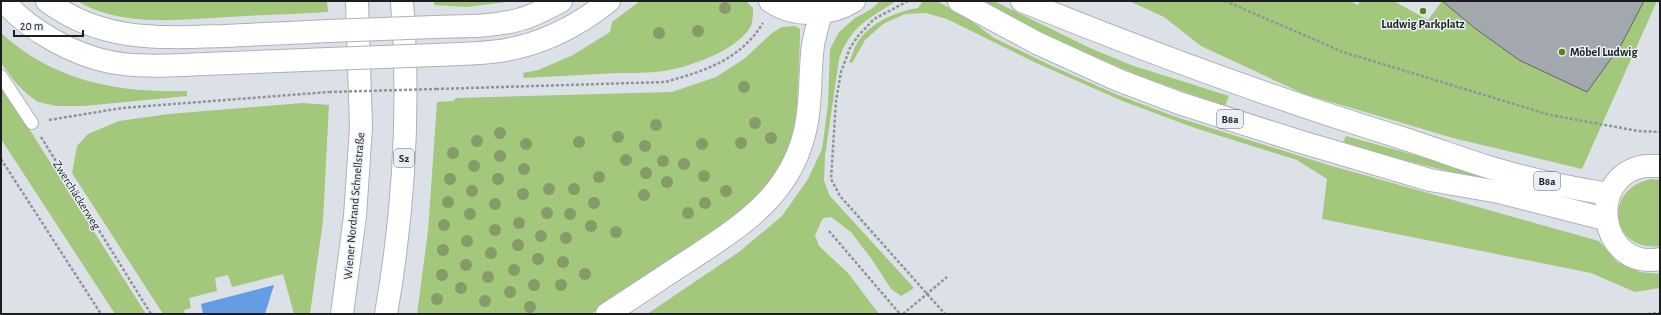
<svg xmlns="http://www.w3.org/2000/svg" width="1661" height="315" viewBox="0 0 1661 315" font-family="'Alegreya Sans',sans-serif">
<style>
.green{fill:#a3c77b}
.water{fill:#649de3}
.building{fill:#a3a8ae;stroke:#60646a}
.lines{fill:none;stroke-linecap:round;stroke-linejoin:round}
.lane-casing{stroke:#adb2b9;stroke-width:14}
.primary-casing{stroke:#adb2b9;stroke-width:24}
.highway-casing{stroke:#adb2b9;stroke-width:24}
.path{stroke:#91959a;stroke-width:2.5;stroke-dasharray:3 2;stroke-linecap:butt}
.lane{stroke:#fff;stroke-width:12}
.primary{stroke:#fff;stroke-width:22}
.highway{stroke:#fff;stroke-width:22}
.highway-bridge-casing{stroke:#adb2b9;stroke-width:24;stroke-linecap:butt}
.path-bridge{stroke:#91959a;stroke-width:2.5;stroke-dasharray:3 2;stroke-linecap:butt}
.highway-bridge{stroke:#fff;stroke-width:22}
.tree{fill:#869b68}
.poi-dot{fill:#5a8510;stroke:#e9eff5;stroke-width:1.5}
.labels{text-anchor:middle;stroke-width:3;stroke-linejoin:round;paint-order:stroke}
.shield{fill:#e9eff5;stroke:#595c5f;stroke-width:1}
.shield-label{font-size:11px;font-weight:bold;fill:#1b1d1f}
.poi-label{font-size:12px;font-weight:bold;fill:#1b1d1f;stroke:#e9eff5}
.street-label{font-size:12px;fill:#1b1d1f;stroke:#e9eff5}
</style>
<rect width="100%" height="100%" fill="#dce1e8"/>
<g class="green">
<path d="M77,1h250l1,11c-34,2 -68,3 -101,5 -50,3 -106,10 -150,-16z"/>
<polygon points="434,1 513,1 467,7 434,5"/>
<path d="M640,1h106l7,7c0,5 0,12 -2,18 -13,24 -61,41 -87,45 -15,2 -31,2 -46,2 -31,2 -63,3 -94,5l-1,-5 15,-3 35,-15 37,-23 2,-10z"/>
<path d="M880,1h16c-28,19 -45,24 -57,58l-14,97 -1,25 6,15 84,92 -13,8 -10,-7 -18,-28 -22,-29 -20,-15 -8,1 -8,17 4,11 29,27 31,41h-232l92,-62 43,-36 26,-37 14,-30 6,-44 2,-56 9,-17 16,-14 15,-8z"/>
<path d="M923,1h14l32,18 25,19 58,28 66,29 58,22 156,49 267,75 18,21 23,10 20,2v14l-25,4 -44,-19 -269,-54 5,-40 -30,-19 -102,-32 -70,-26 -91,-40 -87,-43 -21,-6 -21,1 -22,10 -18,16 -13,23 -3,-1c3,-5 4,-12 7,-17 12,-22 39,-33 62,-37z"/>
<polygon points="976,1 994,1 1092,49 1131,65 1229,96 1225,106 1140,76 1054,39"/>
<polygon points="1129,1 1349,1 1358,5 1360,1 1394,1 1428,20 1442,1 1476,29 1519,60 1621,45 1644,1 1657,1 1582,169 1453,138 1304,94 1201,46 1164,17"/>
<polygon points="795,26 800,29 800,39 796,126 788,149 774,177 762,194 735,218 591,314 417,314 428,231 437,102 453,101 456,98 672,92 716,77 744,59 772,33 782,27"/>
<path d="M1,33c52,48 117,60 186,58v5l-103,10h-27l-19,-4 -11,-8 -12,-12 -14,-19z"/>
<polygon points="1,88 28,127 146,314 115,314 1,139"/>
<polygon points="303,103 329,105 323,221 310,314 294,314 283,274 232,287 228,275 215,278 217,291 189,298 191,308 184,310 185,314 163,314 72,173 77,146 88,134 119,121 169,114"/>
<polygon points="1346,136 1436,161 1531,185 1529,191 1391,157 1343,142"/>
<path d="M1652,179l8,1v66c-48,7 -60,-57 -8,-67z"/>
</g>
<polygon class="water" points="274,285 265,314 203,314 201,304"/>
<polygon class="building" points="1442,1 1644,1 1621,45 1587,92 1519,60 1476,29"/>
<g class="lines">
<g class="lane-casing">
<polyline id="lane" points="1,76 32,123"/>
</g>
<g class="primary-casing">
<g id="primary">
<path d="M770,1c24,17 60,15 84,0"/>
<polyline points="959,1 1037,43 1118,80 1179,103 1298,141 1430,180 1499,192 1605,219"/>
<path d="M1022,1c126,51 250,97 380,137 28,9 55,19 83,28 39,12 84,22 124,28"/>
<path d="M1660,166c-5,0 -11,0 -15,0 -61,10 -45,105 15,93"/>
</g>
</g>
<g class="highway-casing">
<g id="highway">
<path d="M4,1c24,29 70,54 106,61 31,6 64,3 94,2 42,-2 83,-3 125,-5"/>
<path d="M47,1c54,41 113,37 178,35 34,-2 69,-3 103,-5"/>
<path d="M435,27c28,-1 56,0 83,-7 16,-4 30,-12 43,-19"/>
<path d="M435,55c19,-1 37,-1 55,-3 45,-4 84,-23 119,-51"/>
<polyline points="342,314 355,216 361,128 357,1"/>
<path d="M386,314c18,-103 24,-209 16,-313"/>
<path d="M607,314c28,-18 56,-37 84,-55 50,-33 97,-62 113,-124 8,-29 5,-60 9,-90 2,-11 5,-21 8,-32"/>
</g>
</g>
<g class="path">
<polyline points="908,1 874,19 858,36 850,48 841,72 836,101 831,179 840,196 945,314"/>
<polyline points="1225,1 1343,52 1550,115 1638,131 1660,132"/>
<path d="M436,89l229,-7c40,-11 75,-22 98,-59"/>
<polyline points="49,120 122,108 329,92"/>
<polyline points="41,137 151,314"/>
<polyline points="1,159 101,314"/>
<polyline points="829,231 900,314"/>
<polyline points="903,314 947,277"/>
<polyline points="1648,314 1660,313"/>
</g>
<use href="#lane" class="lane"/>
<use href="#primary" class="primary"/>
<use href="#highway" class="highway"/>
<g class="highway-bridge-casing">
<g id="highway-bridge">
<polyline points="328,31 435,27"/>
<polyline points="329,59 435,55"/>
</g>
</g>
<polyline class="path-bridge" points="329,92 436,89"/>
<use href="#highway-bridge" class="highway-bridge"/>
</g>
<g class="tree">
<circle cx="725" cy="8" r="6"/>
<circle cx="698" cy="31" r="6"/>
<circle cx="659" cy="33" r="6"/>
<circle cx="744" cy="87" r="6"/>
<circle cx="755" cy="123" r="6"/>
<circle cx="656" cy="125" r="6"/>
<circle cx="500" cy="133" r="6"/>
<circle cx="618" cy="137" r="6"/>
<circle cx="771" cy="138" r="6"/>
<circle cx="477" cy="141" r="6"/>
<circle cx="579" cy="142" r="6"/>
<circle cx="741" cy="143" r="6"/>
<circle cx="526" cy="144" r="6"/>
<circle cx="702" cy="144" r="6"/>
<circle cx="645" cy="146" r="6"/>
<circle cx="453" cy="153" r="6"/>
<circle cx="500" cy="156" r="6"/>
<circle cx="626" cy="160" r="6"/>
<circle cx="663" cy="161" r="6"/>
<circle cx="684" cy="164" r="6"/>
<circle cx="474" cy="166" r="6"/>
<circle cx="524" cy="169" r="6"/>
<circle cx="646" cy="173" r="6"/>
<circle cx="704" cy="176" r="6"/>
<circle cx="599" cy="177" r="6"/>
<circle cx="450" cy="179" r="6"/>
<circle cx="498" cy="179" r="6"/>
<circle cx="667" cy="182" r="6"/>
<circle cx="549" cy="189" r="6"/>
<circle cx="574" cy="189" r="6"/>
<circle cx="472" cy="191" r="6"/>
<circle cx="726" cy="191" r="6"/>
<circle cx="523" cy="194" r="6"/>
<circle cx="644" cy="195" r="6"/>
<circle cx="448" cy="202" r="6"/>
<circle cx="594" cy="203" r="6"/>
<circle cx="705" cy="203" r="6"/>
<circle cx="495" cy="204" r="6"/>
<circle cx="547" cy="213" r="6"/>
<circle cx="688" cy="213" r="6"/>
<circle cx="470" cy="214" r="6"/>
<circle cx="570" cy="214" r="6"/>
<circle cx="519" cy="223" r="6"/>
<circle cx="444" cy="225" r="6"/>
<circle cx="591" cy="226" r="6"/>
<circle cx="495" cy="230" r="6"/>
<circle cx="616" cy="232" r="6"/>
<circle cx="541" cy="236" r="6"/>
<circle cx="566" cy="238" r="6"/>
<circle cx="467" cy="241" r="6"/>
<circle cx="518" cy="245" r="6"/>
<circle cx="443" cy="250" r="6"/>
<circle cx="491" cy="253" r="6"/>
<circle cx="538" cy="259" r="6"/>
<circle cx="563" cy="262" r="6"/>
<circle cx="466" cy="265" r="6"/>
<circle cx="514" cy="270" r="6"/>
<circle cx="585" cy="274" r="6"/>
<circle cx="442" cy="275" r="6"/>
<circle cx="488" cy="277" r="6"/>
<circle cx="534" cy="285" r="6"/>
<circle cx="561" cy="285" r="6"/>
<circle cx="461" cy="288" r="6"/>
<circle cx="510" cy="292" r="6"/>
<circle cx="437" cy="299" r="6"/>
<circle cx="485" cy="301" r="6"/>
<circle cx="530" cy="307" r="6"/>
</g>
<g class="poi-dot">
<circle cx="1423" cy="11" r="4"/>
<circle cx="1562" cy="52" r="4"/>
</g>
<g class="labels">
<g class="shield">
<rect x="1217" y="110" width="26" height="18" rx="3"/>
<rect x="394" y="149" width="20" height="18" rx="3"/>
<rect x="1534" y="172" width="26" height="18" rx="3"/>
</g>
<g class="shield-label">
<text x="1230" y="123">B8a</text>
<text x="404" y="162">S2</text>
<text x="1547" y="185">B8a</text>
</g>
<g class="poi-label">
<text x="1423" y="28">Ludwig Parkplatz</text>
<text x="1570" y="56" text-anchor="start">Möbel Ludwig</text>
</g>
<g class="street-label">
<text transform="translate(77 195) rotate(58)" y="4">Zwerchäckerweg</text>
<text transform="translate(354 206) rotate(-85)" y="4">Wiener Nordrand Schnellstraße</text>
</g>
</g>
<rect width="1661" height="315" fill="none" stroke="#1b1d1f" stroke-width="4"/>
<path d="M14 30v6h69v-6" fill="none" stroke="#1b1d1f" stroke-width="2"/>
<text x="20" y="30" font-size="12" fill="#1b1d1f" stroke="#e9eff5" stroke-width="3" paint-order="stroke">20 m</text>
</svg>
